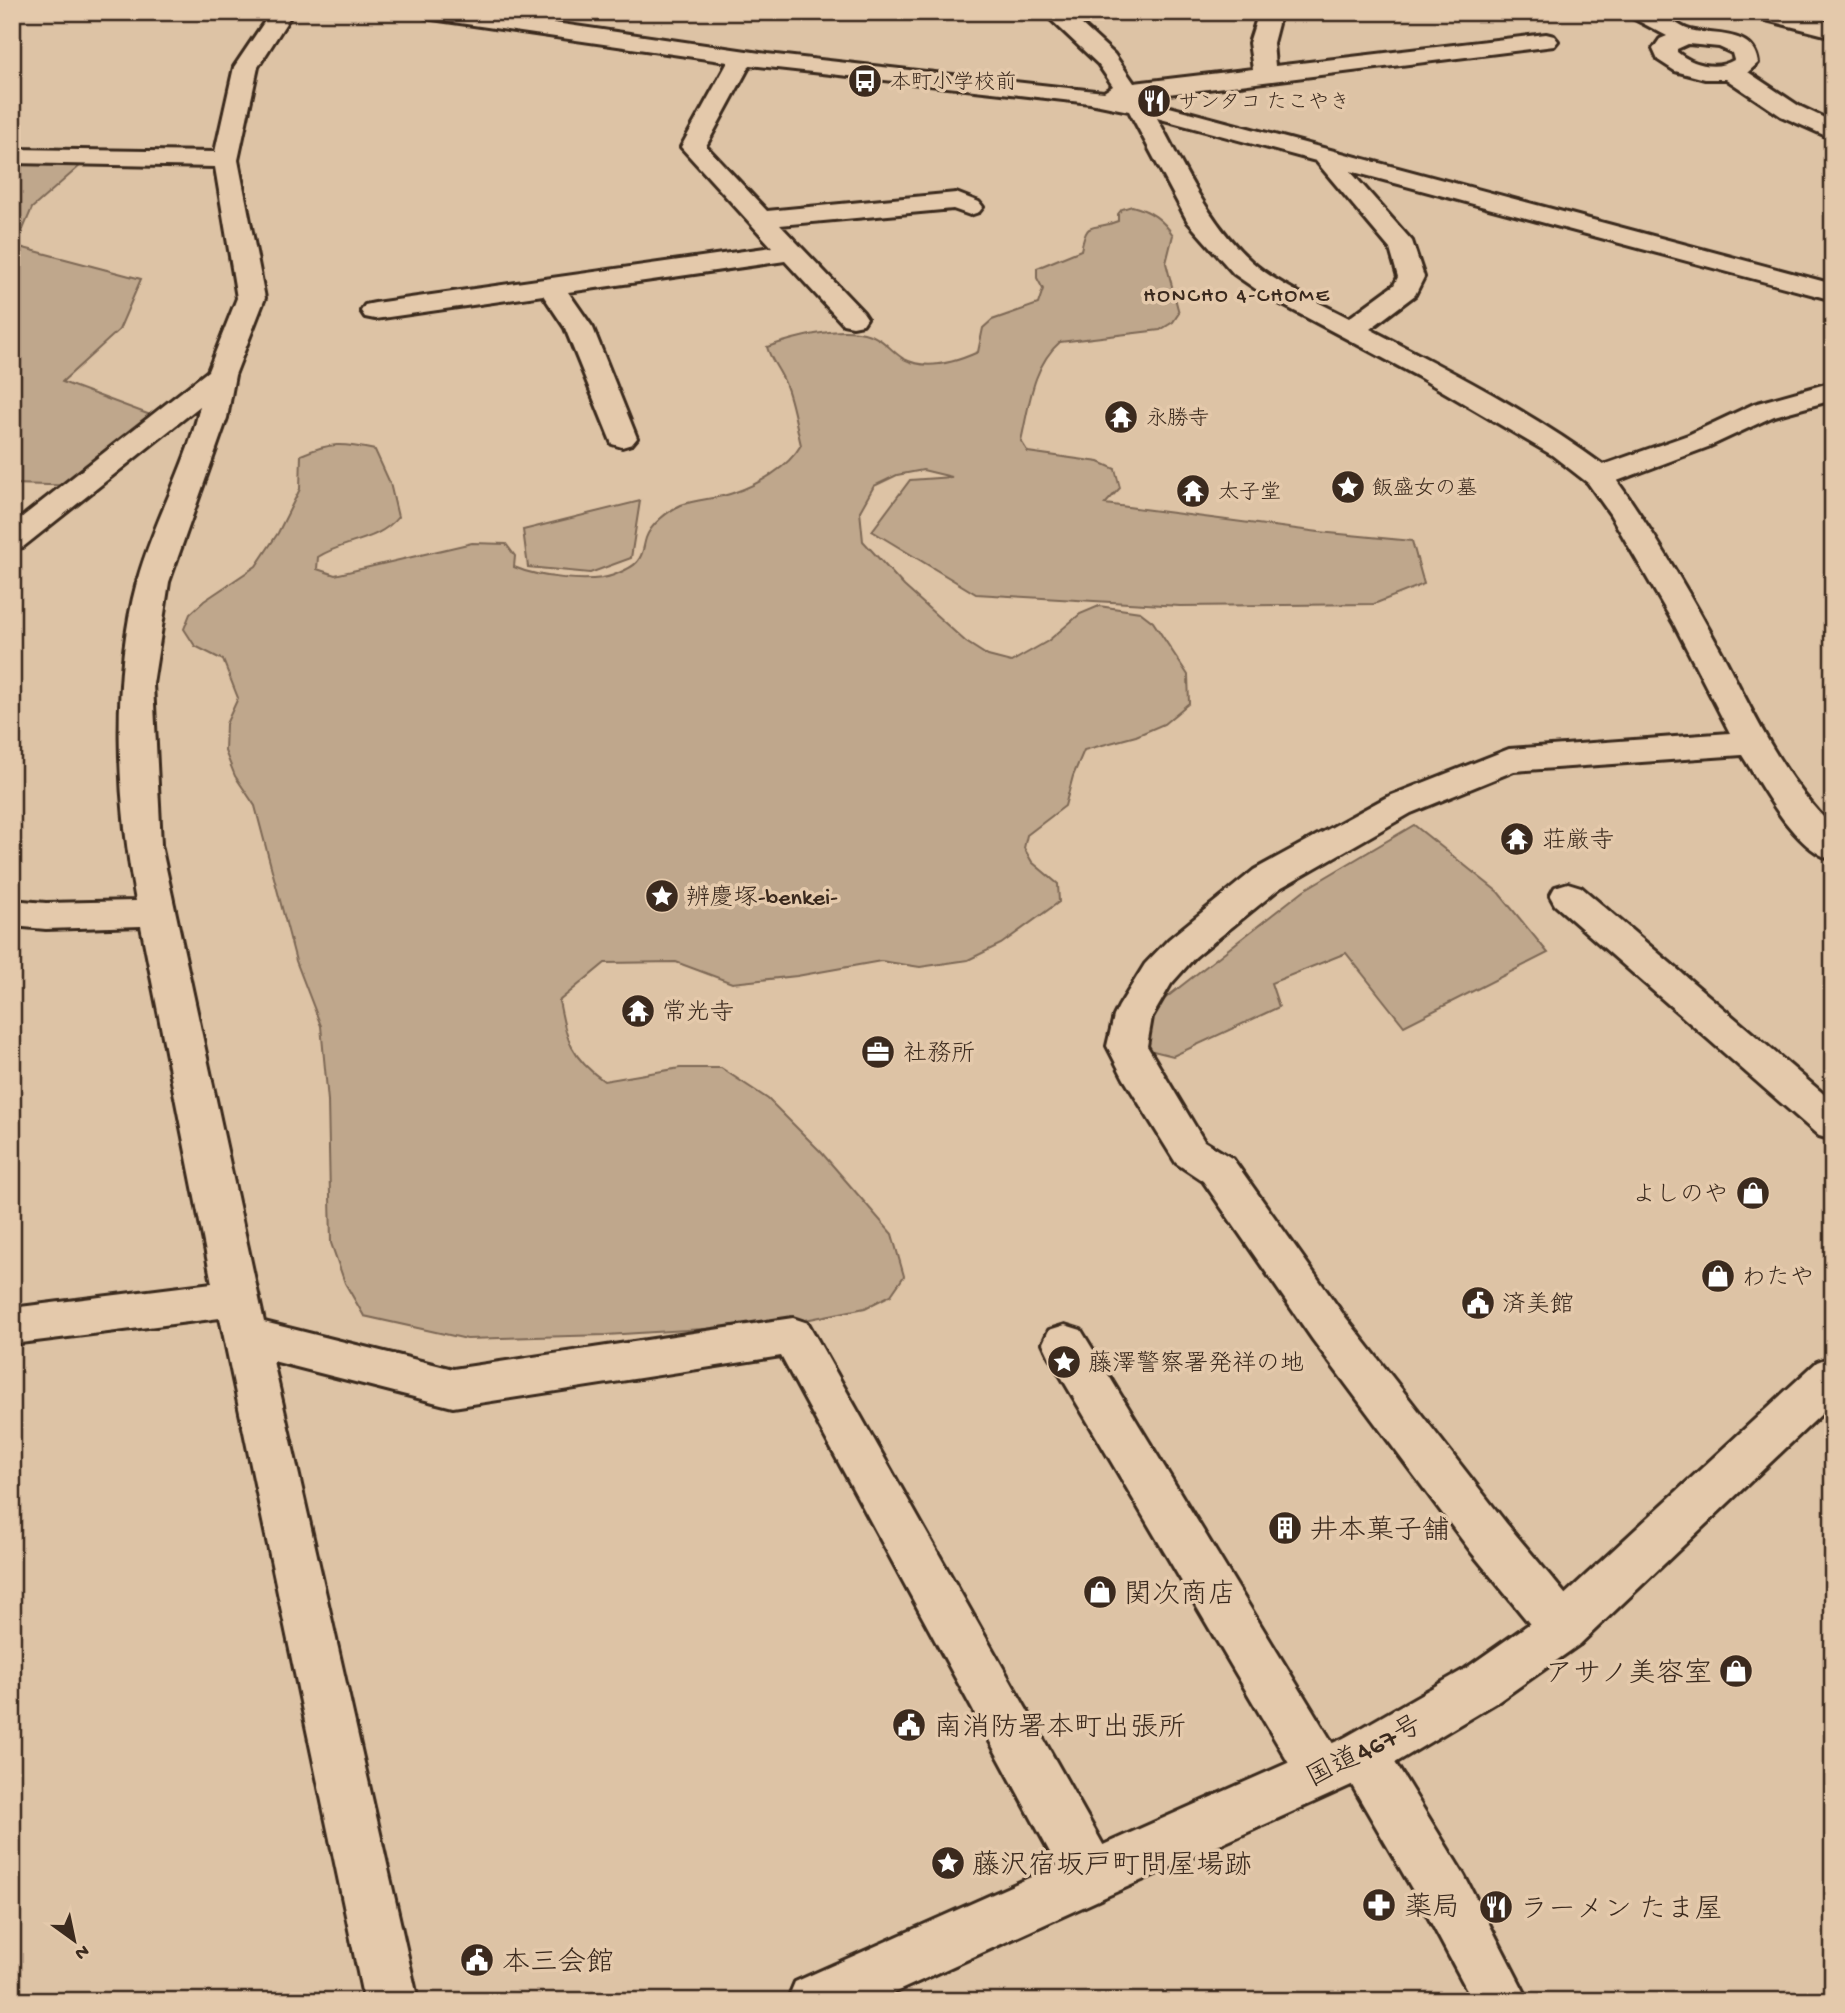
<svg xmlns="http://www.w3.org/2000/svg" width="1845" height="2013" viewBox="0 0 1845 2013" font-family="'Gochi Hand','Klee One',sans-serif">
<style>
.green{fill:#bfa78c;stroke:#7d6855;stroke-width:2}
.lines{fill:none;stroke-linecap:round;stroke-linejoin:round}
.minor-casing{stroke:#3b2a1e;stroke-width:6}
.highway-casing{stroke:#3b2a1e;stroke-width:6}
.minor{fill:#e4c9ab;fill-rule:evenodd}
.highway{fill:#e4c9ab;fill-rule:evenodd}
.labels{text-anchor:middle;stroke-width:7;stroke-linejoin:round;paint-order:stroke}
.far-poi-label{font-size:21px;fill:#3b2a1e;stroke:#e4c9ab;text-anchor:start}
.far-neighbourhood-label{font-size:21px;letter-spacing:2px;fill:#3b2a1e;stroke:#e4c9ab}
.poi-label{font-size:24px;fill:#3b2a1e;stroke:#e4c9ab;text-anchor:start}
.near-poi-label{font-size:28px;fill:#3b2a1e;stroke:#e4c9ab;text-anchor:start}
.near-street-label{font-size:28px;fill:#3b2a1e;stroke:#e4c9ab}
</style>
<rect width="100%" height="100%" fill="#ddc3a5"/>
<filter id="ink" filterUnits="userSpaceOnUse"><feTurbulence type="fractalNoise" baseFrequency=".0143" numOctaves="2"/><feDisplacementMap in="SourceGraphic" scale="14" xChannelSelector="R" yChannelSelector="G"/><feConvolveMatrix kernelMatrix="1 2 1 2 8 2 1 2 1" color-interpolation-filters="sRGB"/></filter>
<g filter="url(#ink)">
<g class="green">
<polygon points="12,165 81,165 32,208 16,246 141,279 119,330 62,382 153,416 84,486 12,484"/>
<path d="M1132,206c19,5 30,13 41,29l-7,28 13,50 -6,9 -13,8 -100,12c-28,24 -31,65 -39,99l7,11 71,10 16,7 5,19 -15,16 214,28 93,9 12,43 -50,20 -194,2 -204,-12 -104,-63 38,-51 42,-3 -29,-7 -26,5 -23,11 -14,25 3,30 41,45 62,56 22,14 23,6 37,-21 32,-27 19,-8 41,6 13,10 35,53 1,28 -25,21 -28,12 -52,14 -11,26 -8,30 -38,29 -3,13 8,14 26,22 1,18 -58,42 -33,16 -48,7 -39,-6 -84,15 -65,7 -56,-21 -71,1 -46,38c8,39 11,56 45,80l76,-13h41l47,31 53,53 71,82 12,42 -13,19 -26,13 -80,16 -179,11 -139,4 -103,-23 -19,-33 -14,-40 -3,-142 -7,-75 -25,-65 -41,-155 -20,-30 -10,-25 1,-27 12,-26 -15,-38 -28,-14 -11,-17 6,-15 14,-13 52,-35 22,-33 22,-44 1,-34c30,-13 41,-12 74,-5l15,33 8,34c-20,25 -54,23 -80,40l-1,12 18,6 137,-32 34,1 9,12 -1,11c23,10 76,17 100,8 7,-3 18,-7 23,-13 7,-8 6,-15 9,-24 5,-14 22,-27 35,-33 16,-6 35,-6 52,-12 24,-8 55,-25 68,-48 -5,-20 -8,-43 -16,-62 -5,-13 -14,-22 -18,-36 26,-9 70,-21 97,-14 21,5 25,17 40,26 23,12 52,3 74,-7l5,-24 9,-8 46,-16 5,-15 -6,-11v-10l44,-18c7,-33 9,-17 37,-29v-7l4,-5z"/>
<polygon points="640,501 631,558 590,573 528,567 523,530"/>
<polygon points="1414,825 1498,892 1548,953 1404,1026 1346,953 1271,983 1279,1007 1173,1056 1141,1048 1144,1015 1304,890"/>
</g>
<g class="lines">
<g class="minor-casing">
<g id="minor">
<path d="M271,12h22l-35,55 -20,93 27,138 -30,77 -8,43 -58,164 -16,102 8,161 103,477 189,47 340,-51 15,5 302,534 7,18 -7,18 -19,8 -19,-8 -291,-537 -328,51 -180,-46 145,640h-54l-144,-683 -208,26v-36l200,-25 -71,-357 -95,3 -34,-3v-26l34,3 90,-2c-19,-98 -25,-223 1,-319 16,-60 50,-116 63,-176l-177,141 -11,2v-24l196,-154 29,-73 -22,-131 -203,-4v-14l203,3 19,-85z"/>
<path d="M421,12h59l287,42 337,38 9,-6 -15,-22 -55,-52h25l46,42 20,29 119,-14 -4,-26 10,-31h22l-8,31 2,23 271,-32 8,2 4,5 -4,5 -410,51 3,4 686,183v16l-483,-129 62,70 12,36 -9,18 -45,34c79,41 161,83 233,136l85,-30 66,-31 79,-22v18l-59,16 -66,31 -91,34c39,54 73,113 105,172 32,61 61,126 111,174v33c-39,-11 -70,-72 -91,-105l-228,16 -103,42 -131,75 -85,69 -24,27 -19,33 -5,29 57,95 29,18 110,155 163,209 74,89 7,16 -7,16 -17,6 -17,-6 -74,-91 -159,-213 -110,-159 -27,-18 -52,-84 -17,-33 7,-30 5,-10 26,-42 24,-25 85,-69 133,-73 122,-48 221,-16 -56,-109 -64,-110 -22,-31 -36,-28 -135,-79 -151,-80 -32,-22 -46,-52 -59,-111 -39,-8 -340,-38 -44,81 61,65 189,-18 23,9 4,5 -4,5 -9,3 -17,-6 -173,16 83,87 4,6 -4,6 -10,2 -10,-2 -58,-63 -217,31 25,36 44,110 -5,6 -10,3 -10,-3 -47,-116 -22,-33 -168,24 -10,-2 -4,-6 4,-6 10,-2 397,-56 -91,-100 47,-85 -296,-43 -8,-2zM1157,118l159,43 74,88 8,28 -4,8 -45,33c-32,-17 -70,-32 -98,-57 -43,-39 -66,-92 -94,-143z"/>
<path d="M1628,12c8,0 19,-2 28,0 12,3 22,15 34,18 24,6 64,-1 68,33l-10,9 51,34 34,16v17l-52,-23 -55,-37h-21l-30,-8 -17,-11 -5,-11 7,-10 7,-3 -36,-19zM1688,44l31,3 13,6 2,7c-18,11 -41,5 -57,-8v-3z"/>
<polygon points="1751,12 1790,12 1833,23 1833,37 1754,17"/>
<polygon points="1568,883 1581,887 1833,1102 1833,1140 1819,1136 1555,905 1550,896 1555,887"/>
<polygon points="1065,1325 1081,1330 1338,1752 1344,1738 1362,1731 1380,1738 1464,1875 1529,2001 1473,2001 1426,1913 1346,1775 1340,1789 1322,1796 1304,1789 1049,1356 1043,1343 1049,1330"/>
</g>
</g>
<g class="highway-casing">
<polygon id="highway" points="1833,1356 1833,1403 1580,1644 1499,1701 1380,1772 876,2001 787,2001 795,1982 1344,1738 1465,1669 1546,1612 1817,1362"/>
</g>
<use href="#minor" class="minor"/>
<use href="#highway" class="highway"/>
</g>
</g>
<defs>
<g id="bus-disc" transform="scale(1.75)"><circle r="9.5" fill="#3b2a1e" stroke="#e4c9ab"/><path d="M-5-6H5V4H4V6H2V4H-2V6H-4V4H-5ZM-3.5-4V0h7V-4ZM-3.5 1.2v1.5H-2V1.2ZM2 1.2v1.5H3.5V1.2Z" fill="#fff"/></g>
<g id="restaurant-disc" transform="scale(1.75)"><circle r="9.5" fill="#3b2a1e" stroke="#e4c9ab"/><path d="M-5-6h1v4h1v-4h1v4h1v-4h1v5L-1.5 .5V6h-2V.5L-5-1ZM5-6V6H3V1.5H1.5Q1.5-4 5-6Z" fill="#fff"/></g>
<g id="temple-disc" transform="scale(1.75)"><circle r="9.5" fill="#3b2a1e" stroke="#e4c9ab"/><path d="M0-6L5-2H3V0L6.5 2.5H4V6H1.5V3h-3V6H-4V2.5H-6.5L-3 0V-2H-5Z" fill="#fff"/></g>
<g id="sight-disc" transform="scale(1.75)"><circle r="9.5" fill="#3b2a1e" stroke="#e4c9ab"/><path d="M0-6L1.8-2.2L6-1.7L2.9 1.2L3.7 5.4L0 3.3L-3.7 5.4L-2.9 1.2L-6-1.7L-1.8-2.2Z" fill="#fff"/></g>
<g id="office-disc" transform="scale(1.75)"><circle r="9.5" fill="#3b2a1e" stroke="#e4c9ab"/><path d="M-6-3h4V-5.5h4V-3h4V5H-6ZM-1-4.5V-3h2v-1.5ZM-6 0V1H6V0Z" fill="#fff"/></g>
<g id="shop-disc" transform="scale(1.75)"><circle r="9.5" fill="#3b2a1e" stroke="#e4c9ab"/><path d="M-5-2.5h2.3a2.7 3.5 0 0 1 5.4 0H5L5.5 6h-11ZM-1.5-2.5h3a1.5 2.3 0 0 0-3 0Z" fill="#fff"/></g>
<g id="civic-disc" transform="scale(1.75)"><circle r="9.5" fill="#3b2a1e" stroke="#e4c9ab"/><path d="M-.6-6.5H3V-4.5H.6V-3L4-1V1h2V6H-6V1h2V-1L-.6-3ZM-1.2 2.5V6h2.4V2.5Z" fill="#fff"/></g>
<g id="building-disc" transform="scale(1.75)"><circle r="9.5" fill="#3b2a1e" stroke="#e4c9ab"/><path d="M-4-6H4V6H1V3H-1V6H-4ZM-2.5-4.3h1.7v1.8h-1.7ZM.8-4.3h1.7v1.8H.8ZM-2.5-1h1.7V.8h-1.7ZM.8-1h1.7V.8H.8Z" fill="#fff"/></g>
<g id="pharmacy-disc" transform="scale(1.75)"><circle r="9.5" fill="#3b2a1e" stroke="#e4c9ab"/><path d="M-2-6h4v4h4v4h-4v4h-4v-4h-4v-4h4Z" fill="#fff"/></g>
</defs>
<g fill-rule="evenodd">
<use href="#bus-disc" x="865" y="81"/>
<use href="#restaurant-disc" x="1154" y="101"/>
<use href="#temple-disc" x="1121" y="417"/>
<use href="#sight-disc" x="1348" y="487"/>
<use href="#temple-disc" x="1193" y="491"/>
<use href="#temple-disc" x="1517" y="839"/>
<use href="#sight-disc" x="662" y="896"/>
<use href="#temple-disc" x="638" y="1011"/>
<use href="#office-disc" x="878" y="1052"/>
<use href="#shop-disc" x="1753" y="1193"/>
<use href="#shop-disc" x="1718" y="1276"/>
<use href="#civic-disc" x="1478" y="1303"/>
<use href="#sight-disc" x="1064" y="1362"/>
<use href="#building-disc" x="1285" y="1528"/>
<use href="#shop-disc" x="1100" y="1592"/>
<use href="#shop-disc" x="1736" y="1671"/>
<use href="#civic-disc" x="909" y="1725"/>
<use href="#sight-disc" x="948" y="1863"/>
<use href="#pharmacy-disc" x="1379" y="1905"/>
<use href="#restaurant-disc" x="1496" y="1907"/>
<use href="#civic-disc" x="477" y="1960"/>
</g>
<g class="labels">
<g class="far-poi-label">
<text x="890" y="88">本町小学校前</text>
<text x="1178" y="108">サンタコ たこやき</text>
<text x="1146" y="424">永勝寺</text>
<text x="1372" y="494">飯盛女の墓</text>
<text x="1218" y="498">太子堂</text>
</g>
<g class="far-neighbourhood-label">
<text x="1237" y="301">HONCHO 4-CHOME</text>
</g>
<g class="poi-label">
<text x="1542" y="847">荘厳寺</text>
<text x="686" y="904">辨慶塚-benkei-</text>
<text x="662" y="1019">常光寺</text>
<text x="903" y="1060">社務所</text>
<text x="1728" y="1201" text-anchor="end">よしのや</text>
<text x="1742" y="1284">わたや</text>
<text x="1502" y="1311">済美館</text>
<text x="1088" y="1370">藤澤警察署発祥の地</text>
</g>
<g class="near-poi-label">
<text x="1310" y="1538">井本菓子舗</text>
<text x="1124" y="1602">関次商店</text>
<text x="1712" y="1681" text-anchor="end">アサノ美容室</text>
<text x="934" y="1735">南消防署本町出張所</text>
<text x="972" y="1873">藤沢宿坂戸町問屋場跡</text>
<text x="1404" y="1915">薬局</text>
<text x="1520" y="1917">ラーメン たま屋</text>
<text x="502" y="1970">本三会館</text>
</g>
<g class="near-street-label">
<text transform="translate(1363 1749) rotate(-27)" y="10">国道467号</text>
</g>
</g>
<rect width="1845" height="2013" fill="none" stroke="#e4c9ab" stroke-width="42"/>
<rect x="21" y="21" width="1803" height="1971" fill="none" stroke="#3b2a1e" stroke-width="2.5" filter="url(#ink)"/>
<g transform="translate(74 1940) rotate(147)" stroke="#e4c9ab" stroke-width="5" paint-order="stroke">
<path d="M0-5L12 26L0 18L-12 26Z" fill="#3b2a1e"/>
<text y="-10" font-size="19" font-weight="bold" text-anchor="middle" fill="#3b2a1e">N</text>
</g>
</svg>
